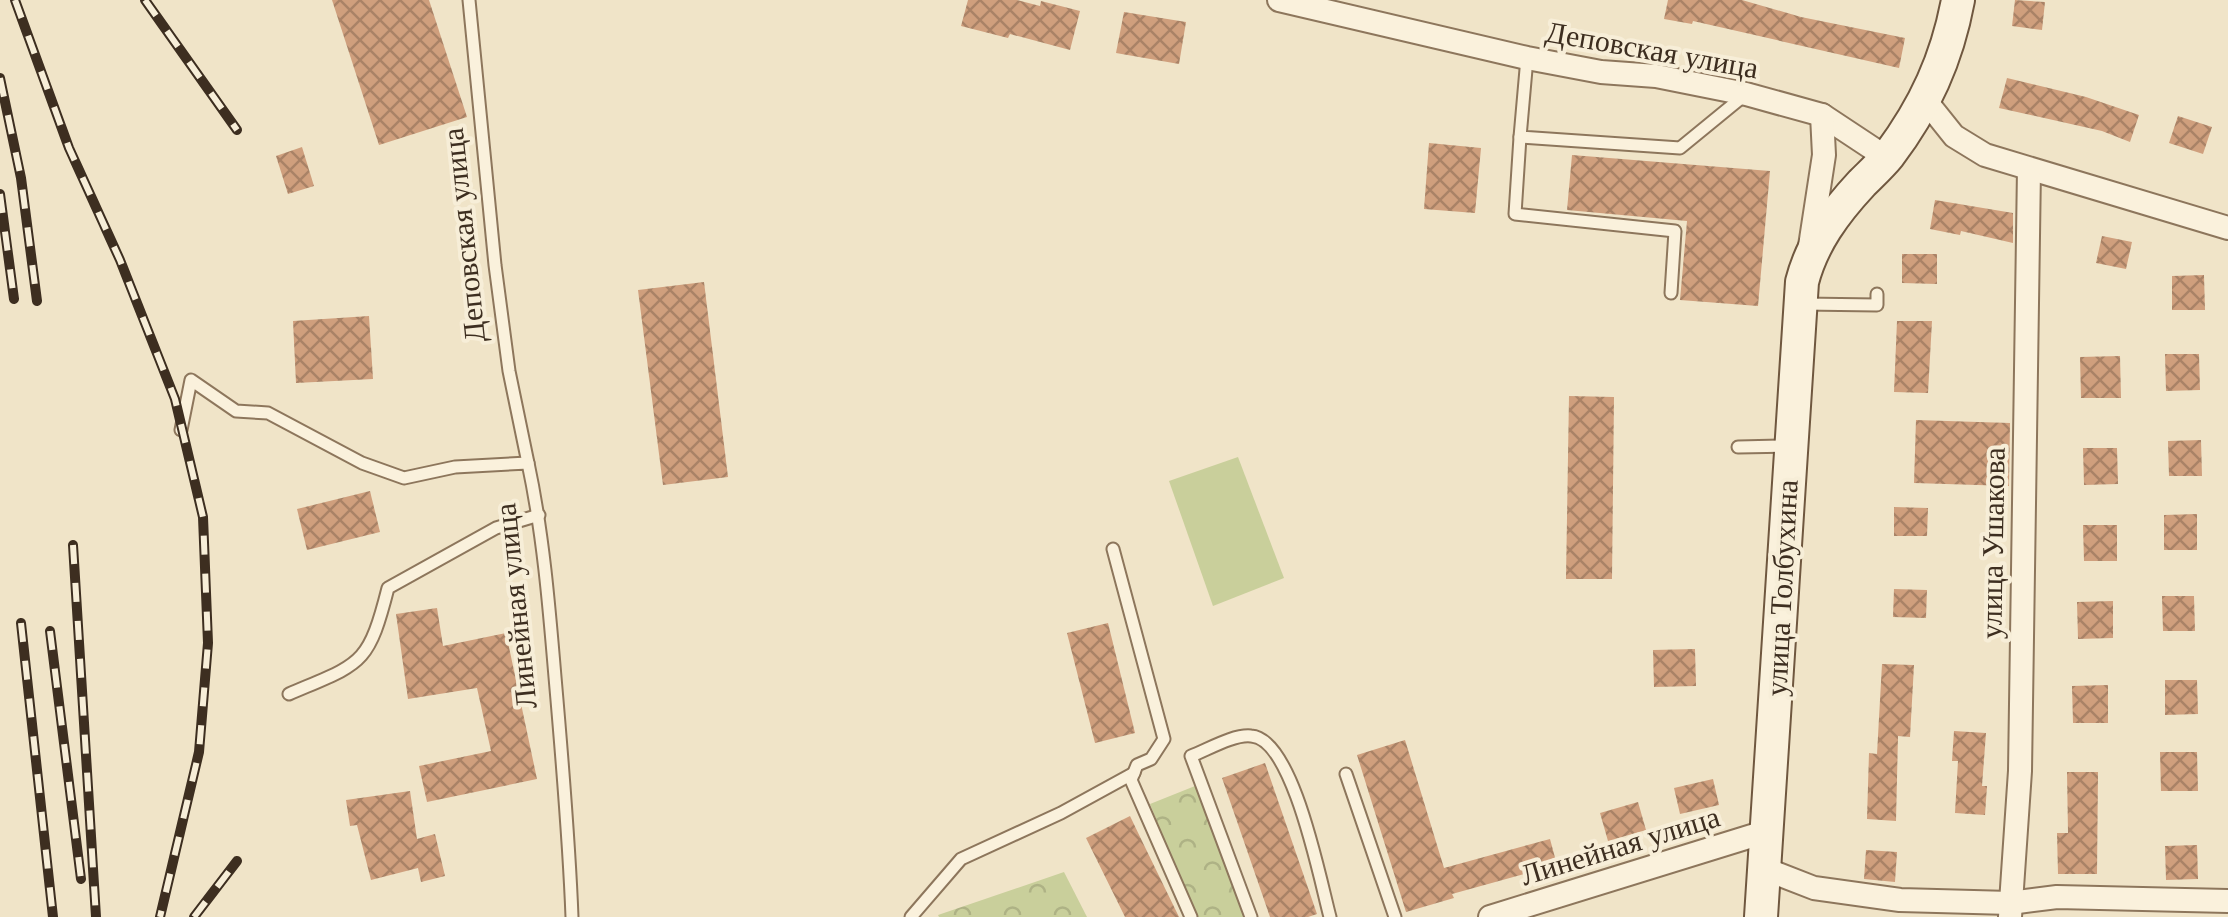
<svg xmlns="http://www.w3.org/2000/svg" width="2228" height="917" viewBox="0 0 2228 917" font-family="'Times New Roman',serif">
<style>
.grass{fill:#c9cf9b}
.forest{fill:url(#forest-crowns)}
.building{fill:url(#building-cross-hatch)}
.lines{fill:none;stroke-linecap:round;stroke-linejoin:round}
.lane-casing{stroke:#8d765c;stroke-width:15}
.street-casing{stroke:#8d765c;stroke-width:26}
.secondary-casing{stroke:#6f573f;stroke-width:36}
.lane{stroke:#faf1dc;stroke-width:11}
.street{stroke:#faf1dc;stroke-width:22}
.secondary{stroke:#faf1dc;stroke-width:32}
.rail-casing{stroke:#3d2e20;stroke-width:10}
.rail{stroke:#f7eed8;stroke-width:6;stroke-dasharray:19;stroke-linecap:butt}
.labels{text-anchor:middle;stroke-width:8;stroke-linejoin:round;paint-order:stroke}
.street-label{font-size:30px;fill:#3d2e20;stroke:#f7eed8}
</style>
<defs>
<pattern id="forest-crowns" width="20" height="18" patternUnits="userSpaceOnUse" patternTransform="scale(2.5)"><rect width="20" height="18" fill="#c9cf9b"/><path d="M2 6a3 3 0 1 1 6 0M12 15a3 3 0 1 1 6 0" fill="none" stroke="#aeb285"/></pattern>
<pattern id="building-cross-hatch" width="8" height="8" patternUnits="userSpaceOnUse" patternTransform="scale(2.5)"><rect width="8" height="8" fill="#cf9f7d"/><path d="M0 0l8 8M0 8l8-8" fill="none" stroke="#a98266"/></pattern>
</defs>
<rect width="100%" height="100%" fill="#f0e4c8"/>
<polygon class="grass" points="1238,457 1284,578 1213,606 1169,481"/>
<g class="forest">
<polygon points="1195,786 1248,917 1195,917 1150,804"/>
<polygon points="1064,872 1087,917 939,917 938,915"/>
</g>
<g class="building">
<polygon points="332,0 429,0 467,117 379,145"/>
<polygon points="968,0 1017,0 1040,6 1041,1 1080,11 1070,50 1010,34 1008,38 961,26"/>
<polygon points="1668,0 1742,0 1801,17 1905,38 1899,68 1693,21 1692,24 1664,19"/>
<polygon points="2015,0 2045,2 2042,30 2012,26"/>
<polygon points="1124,12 1186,22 1179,64 1116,53"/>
<polygon points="2007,78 2086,97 2139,115 2130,142 2102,131 1999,108"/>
<polygon points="2178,116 2212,127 2203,154 2169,143"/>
<polygon points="1429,143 1481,148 1475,213 1424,209"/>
<polygon points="302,147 314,186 288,194 276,156"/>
<polygon points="1572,155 1770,171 1758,306 1680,300 1687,221 1567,210"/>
<polygon points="1935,200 2013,213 2013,243 1961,231 1960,235 1930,229"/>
<polygon points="2102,236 2132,242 2126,269 2096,263"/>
<polygon points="1902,254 1937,254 1937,284 1902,283"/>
<polygon points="2204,275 2205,310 2172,310 2172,276"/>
<polygon points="704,282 728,477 663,485 638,290"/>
<polygon points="369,316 373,379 296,383 293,321"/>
<polygon points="1897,321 1932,321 1928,393 1894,392"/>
<polygon points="2165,354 2199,354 2200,390 2166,391"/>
<polygon points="2120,356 2121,398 2081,398 2080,357"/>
<polygon points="1569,396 1614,397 1612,579 1566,579"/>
<polygon points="1916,420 2010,423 2009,486 1914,483"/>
<polygon points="2201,440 2202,476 2169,476 2168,441"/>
<polygon points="2083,448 2117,448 2118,484 2084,485"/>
<polygon points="370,491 380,532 307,550 297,509"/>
<polygon points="1894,507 1928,508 1927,536 1894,536"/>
<polygon points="2197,514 2197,550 2164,550 2164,515"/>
<polygon points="2083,525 2117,525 2117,561 2084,561"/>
<polygon points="1894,589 1927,590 1926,618 1893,617"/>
<polygon points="2162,596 2194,596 2195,631 2163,631"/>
<polygon points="2113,601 2113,638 2078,639 2077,602"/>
<polygon points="437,608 443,646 506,633 537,779 427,802 419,766 491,751 477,688 408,699 396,614"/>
<polygon points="1108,623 1135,733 1095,743 1067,633"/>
<polygon points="1695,649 1696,686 1654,687 1653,650"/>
<polygon points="1882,664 1914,665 1910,737 1898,736 1896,821 1867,819 1869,753 1877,754"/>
<polygon points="2165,680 2197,680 2198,714 2165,715"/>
<polygon points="2108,685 2108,723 2073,723 2072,686"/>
<polygon points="1954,731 1986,733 1982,786 1987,786 1985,815 1955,813 1958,761 1952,761"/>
<polygon points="1405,740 1444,868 1550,839 1557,865 1452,894 1454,898 1406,912 1357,755"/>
<polygon points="2160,752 2197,752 2198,791 2161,791"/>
<polygon points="1265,763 1317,914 1308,917 1270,917 1222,778"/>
<polygon points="2067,772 2098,772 2097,874 2058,874 2057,833 2068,833"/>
<polygon points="1713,779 1719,805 1680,814 1674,788"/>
<polygon points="410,791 417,839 435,834 445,876 421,882 418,868 371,880 357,825 350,826 346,800"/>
<polygon points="1638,802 1646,830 1608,841 1600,813"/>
<polygon points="1130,816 1142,841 1179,917 1125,917 1086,838"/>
<polygon points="2197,845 2198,879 2166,880 2165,846"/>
<polygon points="1866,850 1897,852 1895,882 1864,879"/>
</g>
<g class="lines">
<g class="lane-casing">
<g id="lane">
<polyline points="469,0 495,265 509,371 528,463"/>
<polyline points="1527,58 1520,137 1680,148 1746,94"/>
<polyline points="1520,137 1515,214 1675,231 1671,293"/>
<polyline points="1803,304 1877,305 1877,294"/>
<path d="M181,430l10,-50 45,31 32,2 94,50 42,15 51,-11 73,-4c15,70 21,142 27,214 7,80 14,160 17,240"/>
<polyline points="1738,447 1786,446"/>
<polyline points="1113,549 1164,739 1151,759 1137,765 1131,780 1191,917"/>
<path d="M289,694c72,-31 79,-27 99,-106l108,-60 43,-13"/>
<polyline points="1346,774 1395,917"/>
<polyline points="911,917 961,859 1061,813 1134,773"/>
<path d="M1251,917l-60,-161c16,-6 43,-22 60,-20 42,2 69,144 79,181"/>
</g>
</g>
<g class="street-casing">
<g id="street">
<polyline points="1279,0 1527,58 1601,72 1656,76 1746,94 1822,115 1887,158"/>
<polyline points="1926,101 1954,136 1985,155 2228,228"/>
<polyline points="1810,246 1824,155 1822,115"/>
<polyline points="1765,869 1814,888 1900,900 2010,903 2057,897 2228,901"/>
<polyline points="1490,917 1768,831"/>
<polyline points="2010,917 2020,771 2029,169"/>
</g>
</g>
<g class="secondary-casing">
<path id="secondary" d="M1761,917l41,-635c10,-39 33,-70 60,-99 9,-9 19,-18 27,-28 36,-48 58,-96 69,-155"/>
</g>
<use href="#lane" class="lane"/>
<use href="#street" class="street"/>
<use href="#secondary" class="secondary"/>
<g class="rail-casing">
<g id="rail">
<polyline points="15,0 69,148 120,260 175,399 203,517 208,643 199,752 160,917"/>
<polyline points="145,0 237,130"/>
<polyline points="0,78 21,178 37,301"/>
<polyline points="0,194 14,299"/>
<polyline points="73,545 96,917"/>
<polyline points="21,623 53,917"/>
<polyline points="50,631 81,879"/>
<polyline points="194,917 237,861"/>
</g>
</g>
<use href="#rail" class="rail"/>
</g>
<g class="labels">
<g class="street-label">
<text transform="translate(1652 50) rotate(10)" y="10">Деповская улица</text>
<text transform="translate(464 235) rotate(-96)" y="10">Деповская улица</text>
<text transform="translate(1993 543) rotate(-89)" y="10">улица Ушакова</text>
<text transform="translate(1782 588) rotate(-87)" y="10">улица Толбухина</text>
<text transform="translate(516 606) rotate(-96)" y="10">Линейная улица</text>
<text transform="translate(1620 846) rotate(-17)" y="10">Линейная улица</text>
</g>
</g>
</svg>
